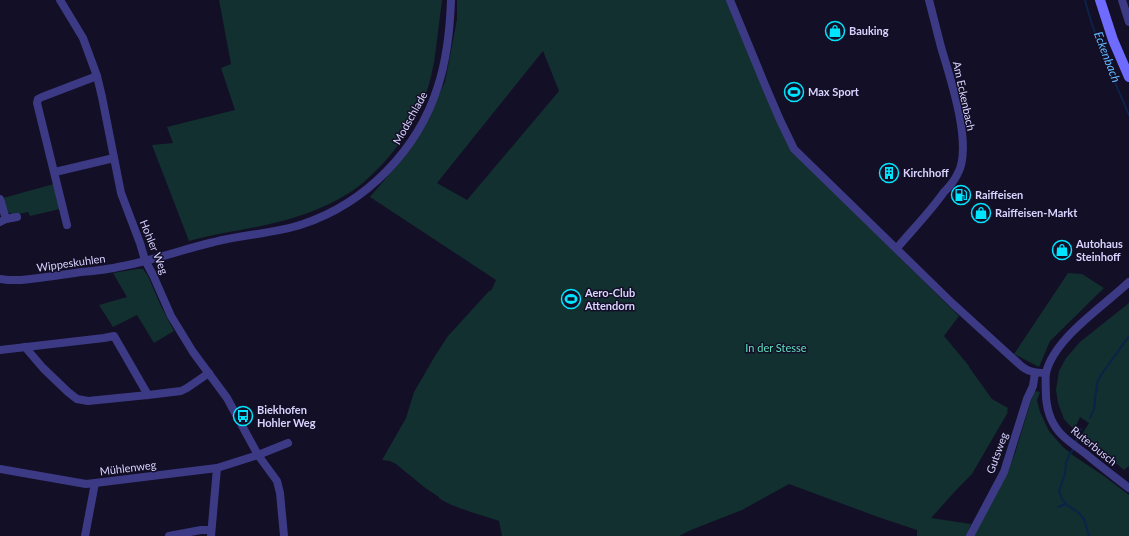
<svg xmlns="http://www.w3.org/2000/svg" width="1129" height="536" viewBox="0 0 1129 536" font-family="Lato,sans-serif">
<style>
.green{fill:#12302f;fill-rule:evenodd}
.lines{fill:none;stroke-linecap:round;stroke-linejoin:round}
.stream{stroke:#0c2248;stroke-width:2}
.minor{stroke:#3d3a85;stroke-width:8}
.secondary{stroke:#6f6bff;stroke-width:10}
.labels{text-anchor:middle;stroke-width:3;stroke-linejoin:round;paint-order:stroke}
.poi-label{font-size:11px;font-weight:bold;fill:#d9d4ff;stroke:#130f26;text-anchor:start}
.street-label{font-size:11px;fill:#d9d4ff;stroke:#130f26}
.park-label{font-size:11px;fill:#5fe0c0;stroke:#130f26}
.water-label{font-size:12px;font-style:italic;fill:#62b6ff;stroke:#130f26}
</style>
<rect width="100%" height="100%" fill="#130f26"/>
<g class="green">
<path d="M219,0h223c-2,16 -4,32 -6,48 -1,8 -2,16 -4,24 -9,43 -35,81 -67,109 -20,18 -53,32 -79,39 -32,9 -65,12 -97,21l-37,-96 21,-2 -6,-16 68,-17 -14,-42 10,-4z"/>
<path d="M457,0h270l66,152 166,164 -15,20 25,30v1l23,32 16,9 -1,3 1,1 -36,62 -14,14 -27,30 40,6 -5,12h-49v-6l-39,-13 -89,-33 -47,26 -51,20 -12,6h-177l-3,-15c-17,-6 -46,-13 -60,-23v-1l-15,-10 -28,-23 -6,-3 -8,-1 24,-42 8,-26 21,-36 13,-20 42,-46 1,1 5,-11 -126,-83 33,-39 23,-37 19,-39 12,-63zM543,51l16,40 -92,109 -30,-17z"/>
<path d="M54,184l6,25 -30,7 -2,-4c-19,4 -20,4 -25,-14z"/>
<polygon points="137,269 143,269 148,276 161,306 174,331 154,343 137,315 113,327 99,305 127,297 113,273"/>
<polygon points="1068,273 1082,274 1104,288 1050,341 1039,367 1014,354"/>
<polygon points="1129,303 1129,466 1124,470 1082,434 1089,423 1080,417 1074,430 1064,419 1058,403 1056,390 1059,371 1066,358 1080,342"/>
<polygon points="1034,391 1040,392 1037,400 1040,412 1049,431 1063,447 1074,456 1104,476 1129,495 1129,536 974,536 1007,473 1015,453"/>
</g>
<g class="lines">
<g class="stream">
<path d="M1085,0c10,40 28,77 44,115"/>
<polyline points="1090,418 1094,409 1097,383 1101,375 1129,336"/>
<polyline points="1076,444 1077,437 1081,429"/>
<polyline points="1075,448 1070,453 1066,463 1065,474 1059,491 1062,499 1067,505 1079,513 1084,519 1089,536"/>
<polyline points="1058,507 1066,504"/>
</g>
<g class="minor">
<polyline points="60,0 83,38 97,76 102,97 121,193 140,243 145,260 153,275 171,316 193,352 227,398 258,455 277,481 280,493 284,536"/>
<path d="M730,0l35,85 15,35 14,29 158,154 67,61c8,8 17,9 27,9"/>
<polyline points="1122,0 1129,22"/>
<polyline points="55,172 114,158"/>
<polyline points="0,199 6,219"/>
<polyline points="0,222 6,219 17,217"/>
<polyline points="67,225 37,103 38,99 42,97 97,76"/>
<path d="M897,248c16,-19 33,-36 47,-56 5,-5 10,-11 13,-17 17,-27 -7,-98 -16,-128 -4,-16 -8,-31 -12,-47"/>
<path d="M0,279l8,1h13c20,-2 40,-5 60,-8 14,-1 29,-3 42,-6 31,-6 61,-17 91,-24 29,-8 60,-8 89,-18 63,-21 115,-74 135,-138 9,-28 12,-57 13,-86"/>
<path d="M1129,282c-25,24 -75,56 -83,91 -1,7 0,16 0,24 1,14 6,28 16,38 7,7 16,13 24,19 14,12 29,23 43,34"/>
<polyline points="25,347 43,368 68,392 77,399 88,401 148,395 181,391 187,388 209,373"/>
<polyline points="0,350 104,338 114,336 148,395"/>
<polyline points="0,469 86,484 95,483 217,468 258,455 288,443"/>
<polyline points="85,536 95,483"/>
<polyline points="169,536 201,530 211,530"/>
<polyline points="211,536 217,468"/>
<polyline points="970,536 1004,472 1027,399 1033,386 1035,373"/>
</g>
<polyline class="secondary" points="1100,0 1113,40 1129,77"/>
</g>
<defs>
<g id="shop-ring" transform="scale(1)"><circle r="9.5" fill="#130f26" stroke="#00e5ff" stroke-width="1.5"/><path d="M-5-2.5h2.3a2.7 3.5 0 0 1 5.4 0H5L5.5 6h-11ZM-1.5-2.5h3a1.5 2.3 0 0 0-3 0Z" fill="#00e5ff"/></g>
<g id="stadium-ring" transform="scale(1)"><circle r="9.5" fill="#130f26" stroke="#00e5ff" stroke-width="1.5"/><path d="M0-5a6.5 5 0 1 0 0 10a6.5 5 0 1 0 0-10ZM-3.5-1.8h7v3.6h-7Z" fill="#00e5ff"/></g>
<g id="building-ring" transform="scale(1)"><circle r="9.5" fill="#130f26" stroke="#00e5ff" stroke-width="1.5"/><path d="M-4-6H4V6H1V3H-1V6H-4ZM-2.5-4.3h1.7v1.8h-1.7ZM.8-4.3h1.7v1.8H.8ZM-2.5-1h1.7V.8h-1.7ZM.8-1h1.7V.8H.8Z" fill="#00e5ff"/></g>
<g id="fuel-ring" transform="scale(1)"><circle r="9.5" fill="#130f26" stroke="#00e5ff" stroke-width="1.5"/><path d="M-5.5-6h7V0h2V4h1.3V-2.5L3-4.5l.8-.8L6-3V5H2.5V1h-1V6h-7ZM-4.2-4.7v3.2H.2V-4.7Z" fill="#00e5ff"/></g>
<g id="bus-ring" transform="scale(1)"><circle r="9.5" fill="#130f26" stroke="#00e5ff" stroke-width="1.5"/><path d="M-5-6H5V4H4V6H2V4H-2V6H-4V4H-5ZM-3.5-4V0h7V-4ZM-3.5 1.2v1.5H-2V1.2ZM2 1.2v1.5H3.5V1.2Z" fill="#00e5ff"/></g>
</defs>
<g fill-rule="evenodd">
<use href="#shop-ring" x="835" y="31"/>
<use href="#stadium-ring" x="794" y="92"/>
<use href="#building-ring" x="889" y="173"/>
<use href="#fuel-ring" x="961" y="195"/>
<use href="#shop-ring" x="981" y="213"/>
<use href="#shop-ring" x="1062" y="250"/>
<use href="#stadium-ring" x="571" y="299"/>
<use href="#bus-ring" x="243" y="416"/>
</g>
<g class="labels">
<g class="poi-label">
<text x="849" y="35">Bauking</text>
<text x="808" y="96">Max Sport</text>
<text x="903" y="177">Kirchhoff</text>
<text x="975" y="199">Raiffeisen</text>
<text x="995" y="217">Raiffeisen-Markt</text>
<text x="1076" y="248">Autohaus<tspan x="1076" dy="13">Steinhoff</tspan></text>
<text x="585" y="297">Aero-Club<tspan x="585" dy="13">Attendorn</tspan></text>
<text x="257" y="414">Biekhofen<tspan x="257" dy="13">Hohler Weg</tspan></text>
</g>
<g class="street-label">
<text transform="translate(964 96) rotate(78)" y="4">Am Eckenbach</text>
<text transform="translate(410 118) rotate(-61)" y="4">Modschlade</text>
<text transform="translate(154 247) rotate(68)" y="4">Hohler Weg</text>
<text transform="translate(71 263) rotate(-8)" y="4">Wippeskuhlen</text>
<text transform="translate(1094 446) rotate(39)" y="4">Ruterbusch</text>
<text transform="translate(997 453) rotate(-70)" y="4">Gutsweg</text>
<text transform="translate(128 468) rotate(-7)" y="4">Mühlenweg</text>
</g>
<g class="park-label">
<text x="776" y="352">In der Stesse</text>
</g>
<g class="water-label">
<text transform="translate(1107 57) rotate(69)" y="4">Eckenbach</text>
</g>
</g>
</svg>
